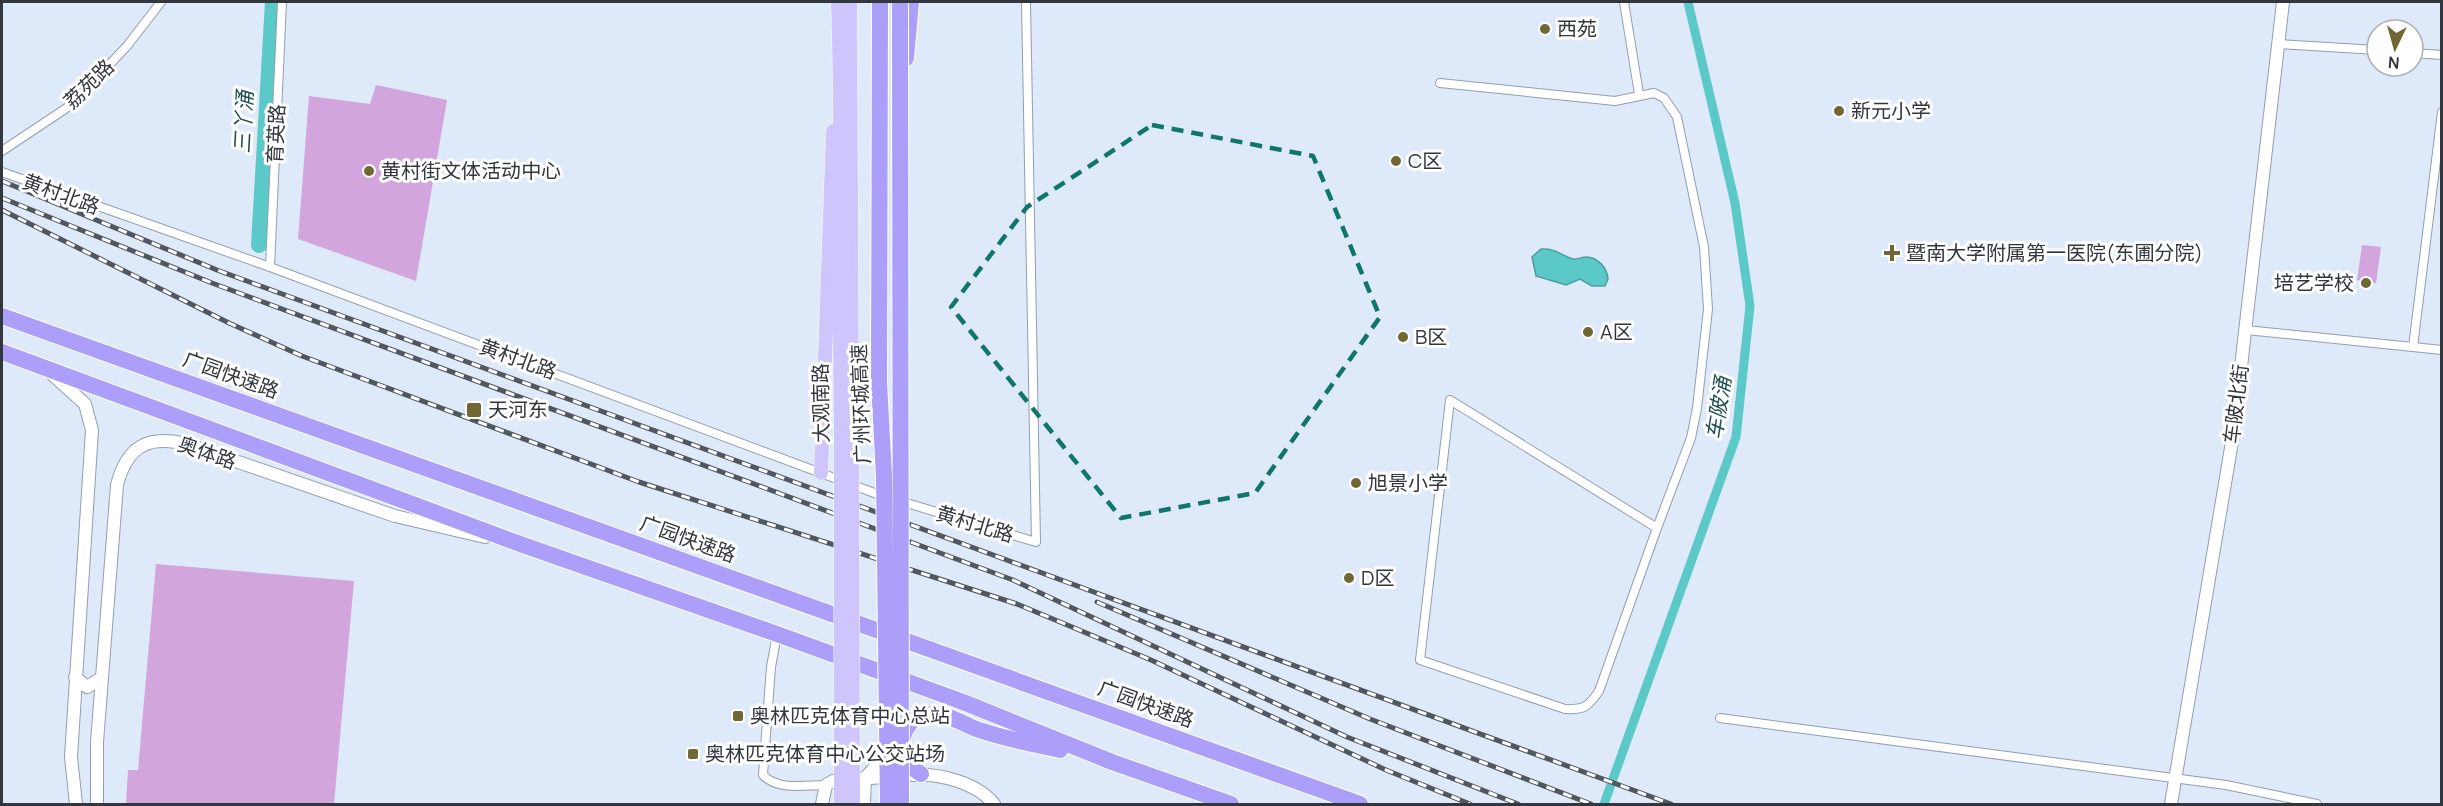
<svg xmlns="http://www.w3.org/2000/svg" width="2443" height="806" viewBox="0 0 2443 806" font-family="Manrope,'Noto Sans SC',sans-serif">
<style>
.green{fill:#d3a5dd}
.water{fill:#5ac9c7;stroke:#4e9d9e;stroke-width:1.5}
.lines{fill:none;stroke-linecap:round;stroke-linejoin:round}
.canal{stroke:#5ac9c7;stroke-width:9}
.river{stroke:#5ac9c7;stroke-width:16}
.street-casing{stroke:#939eae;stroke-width:10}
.secondary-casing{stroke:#939eae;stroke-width:14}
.primary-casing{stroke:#fff;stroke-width:15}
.highway-casing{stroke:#fff;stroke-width:18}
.street{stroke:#fff;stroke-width:8}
.secondary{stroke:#fff;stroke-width:12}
.primary{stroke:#cdc5fb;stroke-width:14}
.highway{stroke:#ab9ff9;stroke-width:16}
.rail-casing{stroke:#50575e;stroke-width:5}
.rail{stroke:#fff;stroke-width:3;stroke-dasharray:9;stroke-linecap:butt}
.primary-bridge-casing{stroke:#fff;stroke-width:15;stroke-linecap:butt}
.highway-bridge-casing{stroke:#fff;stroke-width:18;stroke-linecap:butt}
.primary-bridge{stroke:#cdc5fb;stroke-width:14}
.highway-bridge{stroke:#ab9ff9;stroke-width:16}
.marked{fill:none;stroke:#0f766e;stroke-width:4.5;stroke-dasharray:12 8;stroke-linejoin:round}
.poi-dot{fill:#706734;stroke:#fff;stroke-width:2}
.labels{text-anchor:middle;stroke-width:6;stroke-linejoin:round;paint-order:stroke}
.poi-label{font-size:20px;fill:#32373d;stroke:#fff;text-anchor:start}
.street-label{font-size:20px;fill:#32373d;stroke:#fff}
.water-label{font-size:21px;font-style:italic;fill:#1f504f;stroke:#fff}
</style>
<rect width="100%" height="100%" fill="#dee9fa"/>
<g class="green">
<polygon points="376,85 447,100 416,281 298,239 309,96 370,104"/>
<polygon points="2362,245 2381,247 2376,283 2357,280"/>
<polygon points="156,564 354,581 334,804 126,804 128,770 138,770"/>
</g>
<path class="water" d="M1541,249c15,-1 19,6 32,10 3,1 9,-2 13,-2 12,0 21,11 22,22l-3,7h-13l-12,-7 -14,6 -30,-9 -4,-19z"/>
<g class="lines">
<polyline class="canal" points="1604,804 1736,437 1750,306 1735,203 1688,2"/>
<polyline class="river" points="259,245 273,2"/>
<g class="street-casing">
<g id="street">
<polyline points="1624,2 1639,94"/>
<polyline points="2278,44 2377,50"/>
<polyline points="2413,53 2442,55"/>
<polyline points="1440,83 1615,101 1654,93 1664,98 1677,117 1704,247 1708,309 1697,408 1691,438 1657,528"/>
<polyline points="2,151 71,105 127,46 161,2"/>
<polyline points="2,172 270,267 885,497"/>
<polyline points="270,267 282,2"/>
<polyline points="2246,330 2442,350"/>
<polyline points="2413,347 2442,112"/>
<path d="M1450,400l207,128 -58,163c-11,16 -15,19 -34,18l-145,-49z"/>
<polyline points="900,501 1036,542 1026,2"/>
<path d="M777,634l-6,33 -8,108c15,16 42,10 63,10"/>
<polyline points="1720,718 2226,785 2317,804"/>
</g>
</g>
<g class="secondary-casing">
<g id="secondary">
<polyline points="53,375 85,404 92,430 71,757 76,804"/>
<polyline points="75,677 87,687 102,678"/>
<path d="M913,775c27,-2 64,8 81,29"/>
<path d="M97,804v-62l20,-257c10,-39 31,-50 69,-41l209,72 90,21"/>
<polyline points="822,804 826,785 833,781 896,776"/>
<polyline points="864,804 865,778 891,750"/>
<polyline points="2171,804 2233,436 2283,2"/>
</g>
</g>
<g class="primary-casing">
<g id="primary">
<path d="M838,2c5,141 0,282 3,423"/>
<polyline points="850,2 852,424"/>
<polyline points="821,473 833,131"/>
</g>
</g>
<g class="highway-casing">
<g id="highway">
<polyline points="906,58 911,2"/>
<polyline points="2,316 1360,804"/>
<polyline points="2,352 523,545 777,634 963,702 1112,762 1231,804"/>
<path d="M921,774l-17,-12c-7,-21 1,-46 27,-48 16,-1 34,11 48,16 27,9 54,14 81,20"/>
</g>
</g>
<use href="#street" class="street"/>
<use href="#secondary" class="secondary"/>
<use href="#primary" class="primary"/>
<use href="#highway" class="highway"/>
<g class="rail-casing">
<g id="rail">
<polyline points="2,181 217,270 1671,804"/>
<polyline points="2,198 212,283 1013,580 1347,737 1518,804"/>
<polyline points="2,210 229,323 302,356 639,482 1017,604 1151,660 1386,770 1470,804"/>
<polyline points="1097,602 1370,719 1591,804"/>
</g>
</g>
<use href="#rail" class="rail"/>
<g class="primary-bridge-casing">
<g id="primary-bridge">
<polyline points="852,424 853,804"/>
<polyline points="841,425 841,804"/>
</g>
</g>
<g class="highway-bridge-casing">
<g id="highway-bridge">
<polyline points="880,2 879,382 884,476 888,804"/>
<polyline points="900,2 901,804"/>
</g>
</g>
<use href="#primary-bridge" class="primary-bridge"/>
<use href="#highway-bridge" class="highway-bridge"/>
</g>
<path class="marked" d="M1152,125l161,31 67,161 -125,176 -134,25 -170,-211 76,-100z"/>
<g class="poi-dot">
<circle cx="1545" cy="29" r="6"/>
<circle cx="1839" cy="111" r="6"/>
<circle cx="1396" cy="161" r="6"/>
<circle cx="369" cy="171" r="6"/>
<path d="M1889 244h6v6h6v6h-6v6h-6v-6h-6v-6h6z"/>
<circle cx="2366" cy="283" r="6"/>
<circle cx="1588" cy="332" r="6"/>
<circle cx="1403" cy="337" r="6"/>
<rect x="466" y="402" width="16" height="16" rx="3"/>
<circle cx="1356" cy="483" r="6"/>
<circle cx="1349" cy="578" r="6"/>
<rect x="732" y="710" width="12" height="12" rx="3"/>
<rect x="687" y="748" width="12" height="12" rx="3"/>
</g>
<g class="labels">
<g class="poi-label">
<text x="1557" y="36">西苑</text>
<text x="1851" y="118">新元小学</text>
<text x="1408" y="168">C区</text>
<text x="381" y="178">黄村街文体活动中心</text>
<text x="1906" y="260">暨南大学附属第一医院(东圃分院)</text>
<text x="2354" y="290" text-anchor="end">培艺学校</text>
<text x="1600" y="339">A区</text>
<text x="1415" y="344">B区</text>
<text x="488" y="417">天河东</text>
<text x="1368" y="490">旭景小学</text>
<text x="1361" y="585">D区</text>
<text x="750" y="723">奥林匹克体育中心总站</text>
<text x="705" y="761">奥林匹克体育中心公交站场</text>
</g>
<g class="street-label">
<text transform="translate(89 84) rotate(-44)" y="7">荔苑路</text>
<text transform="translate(276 134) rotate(-87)" y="7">育英路</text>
<text transform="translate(61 194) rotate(20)" y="7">黄村北路</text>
<text transform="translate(518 359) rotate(20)" y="7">黄村北路</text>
<text transform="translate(231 375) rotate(20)" y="7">广园快速路</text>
<text transform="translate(821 403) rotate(-91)" y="7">大观南路</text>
<text transform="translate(861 404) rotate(-92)" y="7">广州环城高速</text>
<text transform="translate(2236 404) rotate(-83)" y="7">车陂北街</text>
<text transform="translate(207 453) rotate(19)" y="7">奥体路</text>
<text transform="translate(975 524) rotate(17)" y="7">黄村北路</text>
<text transform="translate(688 539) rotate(20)" y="7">广园快速路</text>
<text transform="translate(1146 704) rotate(20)" y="7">广园快速路</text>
</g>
<g class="water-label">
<text transform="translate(244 122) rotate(-87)" y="7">三丫涌</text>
<text transform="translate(1719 408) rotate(-81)" y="7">车陂涌</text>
</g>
</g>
<rect width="2443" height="806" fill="none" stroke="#32373d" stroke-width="6"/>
<g transform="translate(2395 48) rotate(185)"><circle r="28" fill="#ffffff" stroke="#adafb1" stroke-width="1.5"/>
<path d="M0-4.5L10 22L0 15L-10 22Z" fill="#706734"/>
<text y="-9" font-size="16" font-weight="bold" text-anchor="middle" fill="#32373d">N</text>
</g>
</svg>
